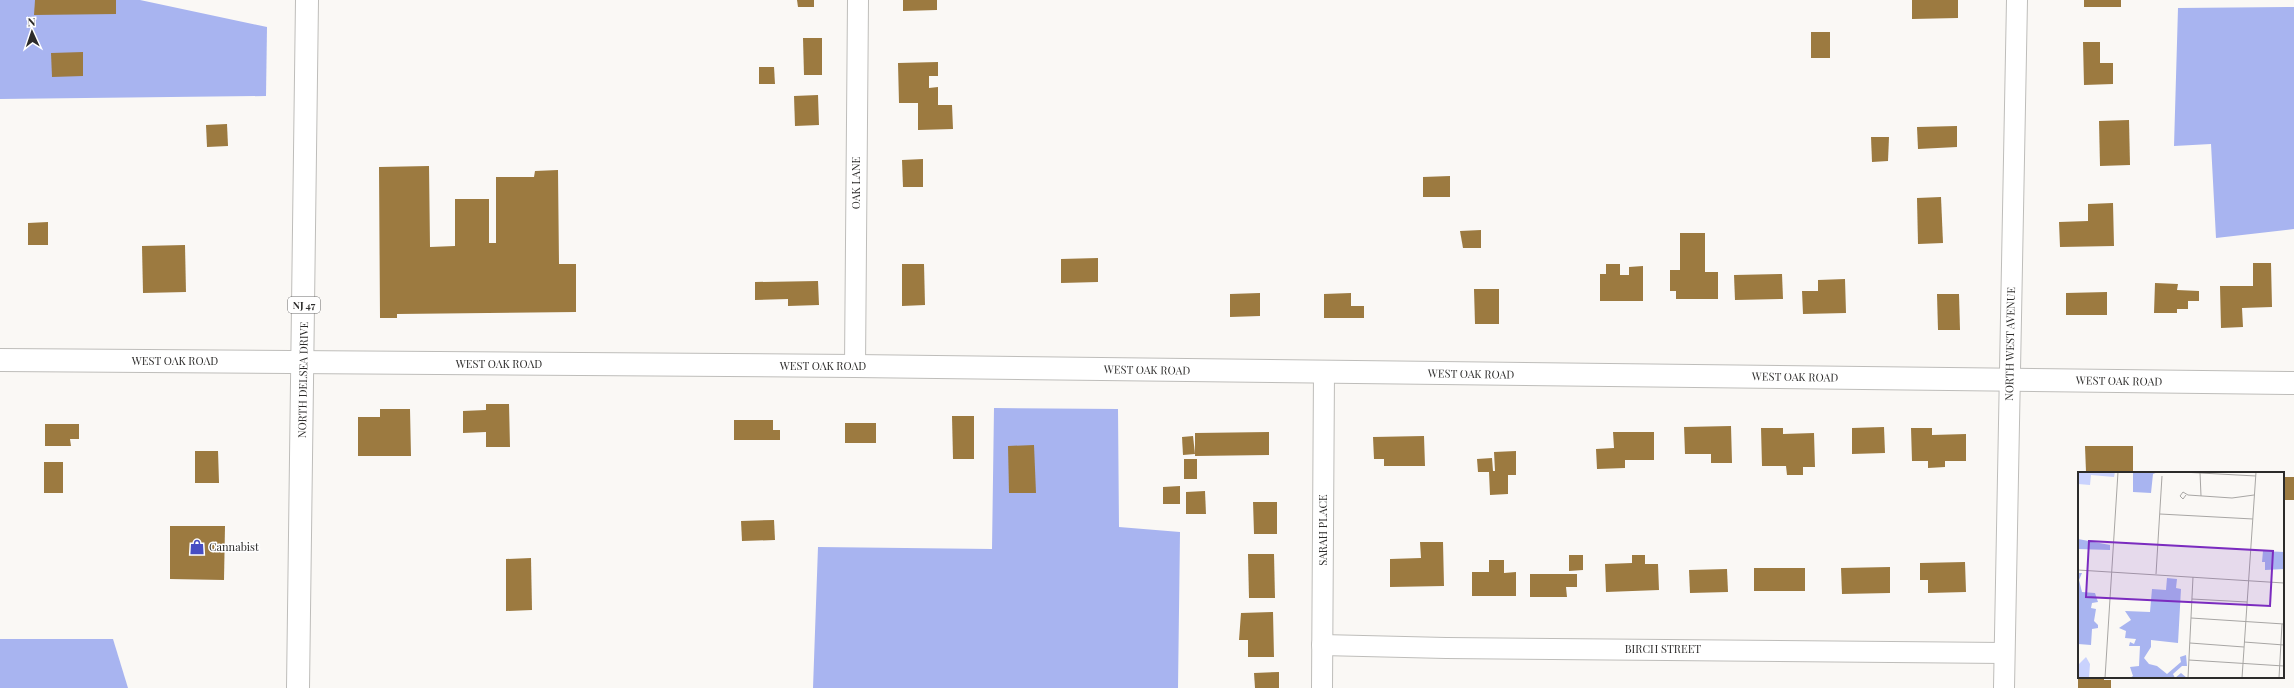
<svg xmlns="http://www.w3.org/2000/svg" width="2294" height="688" viewBox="0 0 2294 688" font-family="'Playfair Display',serif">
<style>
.forest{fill:#a8b4f0}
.building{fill:#9c7a40}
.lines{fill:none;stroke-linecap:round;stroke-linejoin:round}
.street-casing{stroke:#bebdba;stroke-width:22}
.secondary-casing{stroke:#bebdba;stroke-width:24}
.primary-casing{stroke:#bebdba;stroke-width:24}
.street{stroke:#fff;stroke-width:20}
.secondary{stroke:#fff;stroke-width:22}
.primary{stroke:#fff;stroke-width:22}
.labels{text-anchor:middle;stroke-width:3;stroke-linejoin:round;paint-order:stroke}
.shield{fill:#fff;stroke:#6b6b6a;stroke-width:1}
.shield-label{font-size:10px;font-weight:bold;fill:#2c2b2a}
.street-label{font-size:11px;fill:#2c2b2a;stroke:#fff}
.poi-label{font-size:11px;fill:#2c2b2a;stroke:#fff;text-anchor:start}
.inset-road{fill:none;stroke:#a8a6a4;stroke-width:1}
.view{fill:#7b2cbf;fill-opacity:0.15;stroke:#7b2cbf;stroke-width:2}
.inset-edge{fill:none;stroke:#2c2b2a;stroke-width:2}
</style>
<rect width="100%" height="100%" fill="#faf8f5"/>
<g class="forest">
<polygon points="0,0 140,0 267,27 266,96 0,99"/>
<polygon points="2294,7 2294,229 2216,238 2211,144 2174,146 2178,8"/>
<polygon points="994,408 1118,409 1119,527 1180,532 1178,688 813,688 818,547 992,549"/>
<polygon points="0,639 113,639 128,688 0,688"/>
</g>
<g class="building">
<polygon points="35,0 116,0 116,14 34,15"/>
<polygon points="797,0 814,0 814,7 798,7"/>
<polygon points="903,0 937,0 937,10 903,11"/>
<polygon points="1912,0 1958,0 1958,18 1912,19"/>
<rect x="2084" y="0" width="37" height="7"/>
<rect x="1811" y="32" width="19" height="26"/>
<polygon points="803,38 822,38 822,75 804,75"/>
<polygon points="2083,42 2100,42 2100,63 2113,63 2113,84 2084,85"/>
<polygon points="83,52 83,76 52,77 51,53"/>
<polygon points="938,62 938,76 929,76 929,88 938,87 938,105 952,105 953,129 918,130 918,103 899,103 898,63"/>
<polygon points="759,67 774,67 775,84 759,84"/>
<polygon points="818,95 819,125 795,126 794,96"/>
<polygon points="2129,120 2130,165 2100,166 2099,121"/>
<polygon points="227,124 228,146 207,147 206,125"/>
<polygon points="1957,126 1957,147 1918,149 1917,127"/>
<polygon points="1871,137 1889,137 1888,161 1872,162"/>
<polygon points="923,159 923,187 903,187 902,160"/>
<polygon points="429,166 430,247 455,246 455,199 489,199 489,243 496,243 496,177 534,177 535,171 558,170 559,264 576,264 576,312 397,314 397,318 380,318 379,167"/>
<polygon points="1450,176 1450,197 1423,197 1423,177"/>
<polygon points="1941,197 1943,243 1918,244 1917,198"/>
<polygon points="2113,203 2114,246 2060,247 2059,222 2088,221 2088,204"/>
<polygon points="48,222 48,245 28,245 28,223"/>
<polygon points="1481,230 1481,248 1463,248 1460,231"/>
<polygon points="1680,233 1705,233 1705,272 1718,272 1718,299 1676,299 1676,291 1670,291 1670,270 1680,270"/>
<polygon points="185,245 186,292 143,293 142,246"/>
<polygon points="1098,258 1098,282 1061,283 1061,259"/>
<polygon points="2253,263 2271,263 2272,307 2242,308 2243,327 2221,328 2220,286 2253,286"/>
<polygon points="902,264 924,264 925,305 902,306"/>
<polygon points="1606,264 1620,264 1620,275 1629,275 1629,267 1643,266 1643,301 1600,301 1600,274 1606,274"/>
<polygon points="1782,274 1783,299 1735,300 1734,275"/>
<polygon points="1845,279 1846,313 1803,314 1802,291 1818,291 1818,280"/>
<polygon points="818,281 819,305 788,306 788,299 755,300 755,282"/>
<polygon points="2155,283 2178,284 2177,290 2199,291 2199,301 2188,301 2188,309 2177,309 2177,313 2154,313"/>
<polygon points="1474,289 1499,289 1499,324 1475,324"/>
<polygon points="2107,292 2107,315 2066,315 2066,293"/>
<polygon points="1260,293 1260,316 1230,317 1230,294"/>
<polygon points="1351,293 1351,306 1364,306 1364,318 1324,318 1324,294"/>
<polygon points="1937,294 1959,294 1960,330 1938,330"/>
<polygon points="486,404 509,404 510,447 486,447 486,432 463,433 463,411 486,410"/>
<polygon points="380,409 410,409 411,456 358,456 358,417 380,417"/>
<polygon points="952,416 974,416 974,459 953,459"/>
<polygon points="734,420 773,420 773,430 780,430 780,440 734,440"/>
<rect x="845" y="423" width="31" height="20"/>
<polygon points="45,424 79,424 79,439 70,439 71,446 45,446"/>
<polygon points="1731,426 1732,463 1711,463 1711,454 1685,454 1684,427"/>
<polygon points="1884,427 1885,453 1852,454 1852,428"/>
<polygon points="1761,428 1783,428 1783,434 1814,433 1815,467 1803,467 1803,475 1787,475 1786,466 1762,466"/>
<polygon points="1911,428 1932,428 1932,435 1966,434 1966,461 1945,461 1945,467 1928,468 1928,461 1912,461"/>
<polygon points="1269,432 1269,455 1195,456 1195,433"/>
<polygon points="1613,432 1654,432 1654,460 1625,460 1625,468 1597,469 1596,449 1614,448"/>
<polygon points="1193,436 1195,454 1183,455 1182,437"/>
<polygon points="1424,436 1425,466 1384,466 1384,459 1374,459 1373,437"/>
<polygon points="1034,445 1036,493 1009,493 1008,446"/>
<polygon points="2085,446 2133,446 2133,471 2086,472"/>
<polygon points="195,451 218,451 219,483 195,483"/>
<polygon points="1516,451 1516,475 1508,475 1508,494 1490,495 1489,472 1478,472 1477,459 1492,458 1493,471 1495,471 1494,452"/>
<rect x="1184" y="459" width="13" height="20"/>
<rect x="44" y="462" width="19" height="31"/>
<rect x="2283" y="477" width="11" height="23"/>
<polygon points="1180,486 1180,504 1163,504 1163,487"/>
<polygon points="1205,491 1206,514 1186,514 1186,492"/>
<polygon points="1253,502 1277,502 1277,534 1254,534"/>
<polygon points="774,520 775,540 742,541 741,521"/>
<polygon points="170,526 225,526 224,580 170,579"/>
<polygon points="1420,542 1443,542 1444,586 1390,587 1390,559 1421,558"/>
<polygon points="1248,554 1274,554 1275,598 1249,598"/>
<polygon points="1569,555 1583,555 1583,570 1569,571"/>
<polygon points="1632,555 1645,555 1645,564 1658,564 1659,590 1606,592 1605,564 1632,563"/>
<polygon points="531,558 532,610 506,611 506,559"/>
<polygon points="1489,560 1504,560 1504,573 1516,572 1516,596 1472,596 1472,572 1489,572"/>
<polygon points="1965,562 1966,592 1928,593 1928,580 1920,580 1920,563"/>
<polygon points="1890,567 1890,593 1842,594 1841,568"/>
<rect x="1754" y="568" width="51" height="23"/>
<polygon points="1727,569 1728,592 1690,593 1689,570"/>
<polygon points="1530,574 1577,574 1577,587 1566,587 1567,597 1530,597"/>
<polygon points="1273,612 1274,657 1248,657 1248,640 1239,640 1241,613"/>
<polygon points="1279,672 1279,688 1255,688 1254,673"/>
<polygon points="2078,677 2104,677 2104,680 2111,680 2111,688 2078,688"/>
</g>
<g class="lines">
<g class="street-casing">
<g id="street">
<polyline points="855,366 858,0"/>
<polyline points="1322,645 1446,648 2004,653"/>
<polyline points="1322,688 1324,372"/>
<polyline points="2004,688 2017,0"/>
</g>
</g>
<g class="secondary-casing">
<polyline id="secondary" points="0,360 855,366 2294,383"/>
</g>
<g class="primary-casing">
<polyline id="primary" points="298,688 307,0"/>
</g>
<use href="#street" class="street"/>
<use href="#secondary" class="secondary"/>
<use href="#primary" class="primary"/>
</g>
<defs>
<g id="shop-bare" transform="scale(1.2)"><path d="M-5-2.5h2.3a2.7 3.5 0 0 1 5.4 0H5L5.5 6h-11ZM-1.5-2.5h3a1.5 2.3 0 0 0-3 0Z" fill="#474dc2" stroke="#fff" stroke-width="2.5" paint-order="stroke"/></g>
</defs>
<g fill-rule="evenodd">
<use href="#shop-bare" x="197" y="547"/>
</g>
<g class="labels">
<rect class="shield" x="288" y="297" width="32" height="16" rx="3"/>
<g class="shield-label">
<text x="304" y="309">NJ 47</text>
</g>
<g class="street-label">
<text transform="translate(856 183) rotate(-90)" y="4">OAK LANE</text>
<text transform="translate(2010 344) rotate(-89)" y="4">NORTH WEST AVENUE</text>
<text x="175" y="365">WEST OAK ROAD</text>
<text x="499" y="368">WEST OAK ROAD</text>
<text x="823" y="370">WEST OAK ROAD</text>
<text transform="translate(1147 370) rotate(1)" y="4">WEST OAK ROAD</text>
<text transform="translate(1471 374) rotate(1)" y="4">WEST OAK ROAD</text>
<text transform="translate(1795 377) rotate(1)" y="4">WEST OAK ROAD</text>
<text transform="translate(303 380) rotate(-89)" y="4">NORTH DELSEA DRIVE</text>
<text transform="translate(2119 381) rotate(1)" y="4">WEST OAK ROAD</text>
<text transform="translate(1323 530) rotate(-90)" y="4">SARAH PLACE</text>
<text x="1663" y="653">BIRCH STREET</text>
</g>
<g class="poi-label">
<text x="209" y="551">Cannabist</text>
</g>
</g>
<g transform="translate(2078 472)">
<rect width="206" height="206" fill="#faf8f5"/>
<path d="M0,0h37l-1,5 -23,-2 -1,10 -12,-1zM8,185l4,7 -1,14h-11v-13z" fill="#c9d2fd"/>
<path d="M55,0h25l-5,2 -2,19 -18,-1zM0,67l32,6v5l-32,-1zM185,79l21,1v17l-19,1v-8h-3zM0,101h4l-3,7 3,12 13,1 3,9 -6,1 -1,5 5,1 -2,12 4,4v3l-6,1 -1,16 -13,-1zM89,106l10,1 -1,9 5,1 -3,54 -27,-3v7l-7,11 5,6 8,2 10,8 14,-12 -1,-5 6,-2 1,11h-5l-9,8 2,4 6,-5 6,5h-57l3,-2 -3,-9 9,-1 1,-20h-11l1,-4 4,2 2,-5 -11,-1 1,-7 -7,-3 12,-8 -6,-9 25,1 2,-23 14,1z" fill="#a8b4f0"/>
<path class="inset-road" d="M104,0l74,4M122,0l1,24M108,23l-3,4 -3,-3 3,-4 5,3 44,3 22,-3M82,42l93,5M0,98l206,13M78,102l6,-98M114,127l55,3M113,146l93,6M166,170l40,3M112,171l54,4M111,188l95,6M27,206l13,-206M110,206l5,-101M164,206l14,-206M201,206l3,-54"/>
<path class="view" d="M11,69l184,10 -3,55 -184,-9z"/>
<rect width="206" height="206" class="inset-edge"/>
</g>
<g transform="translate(32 32) rotate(357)" stroke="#ffffff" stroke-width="3" paint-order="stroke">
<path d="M0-3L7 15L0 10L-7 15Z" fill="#2c2b2a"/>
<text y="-6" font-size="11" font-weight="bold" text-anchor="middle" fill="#2c2b2a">N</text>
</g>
</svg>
